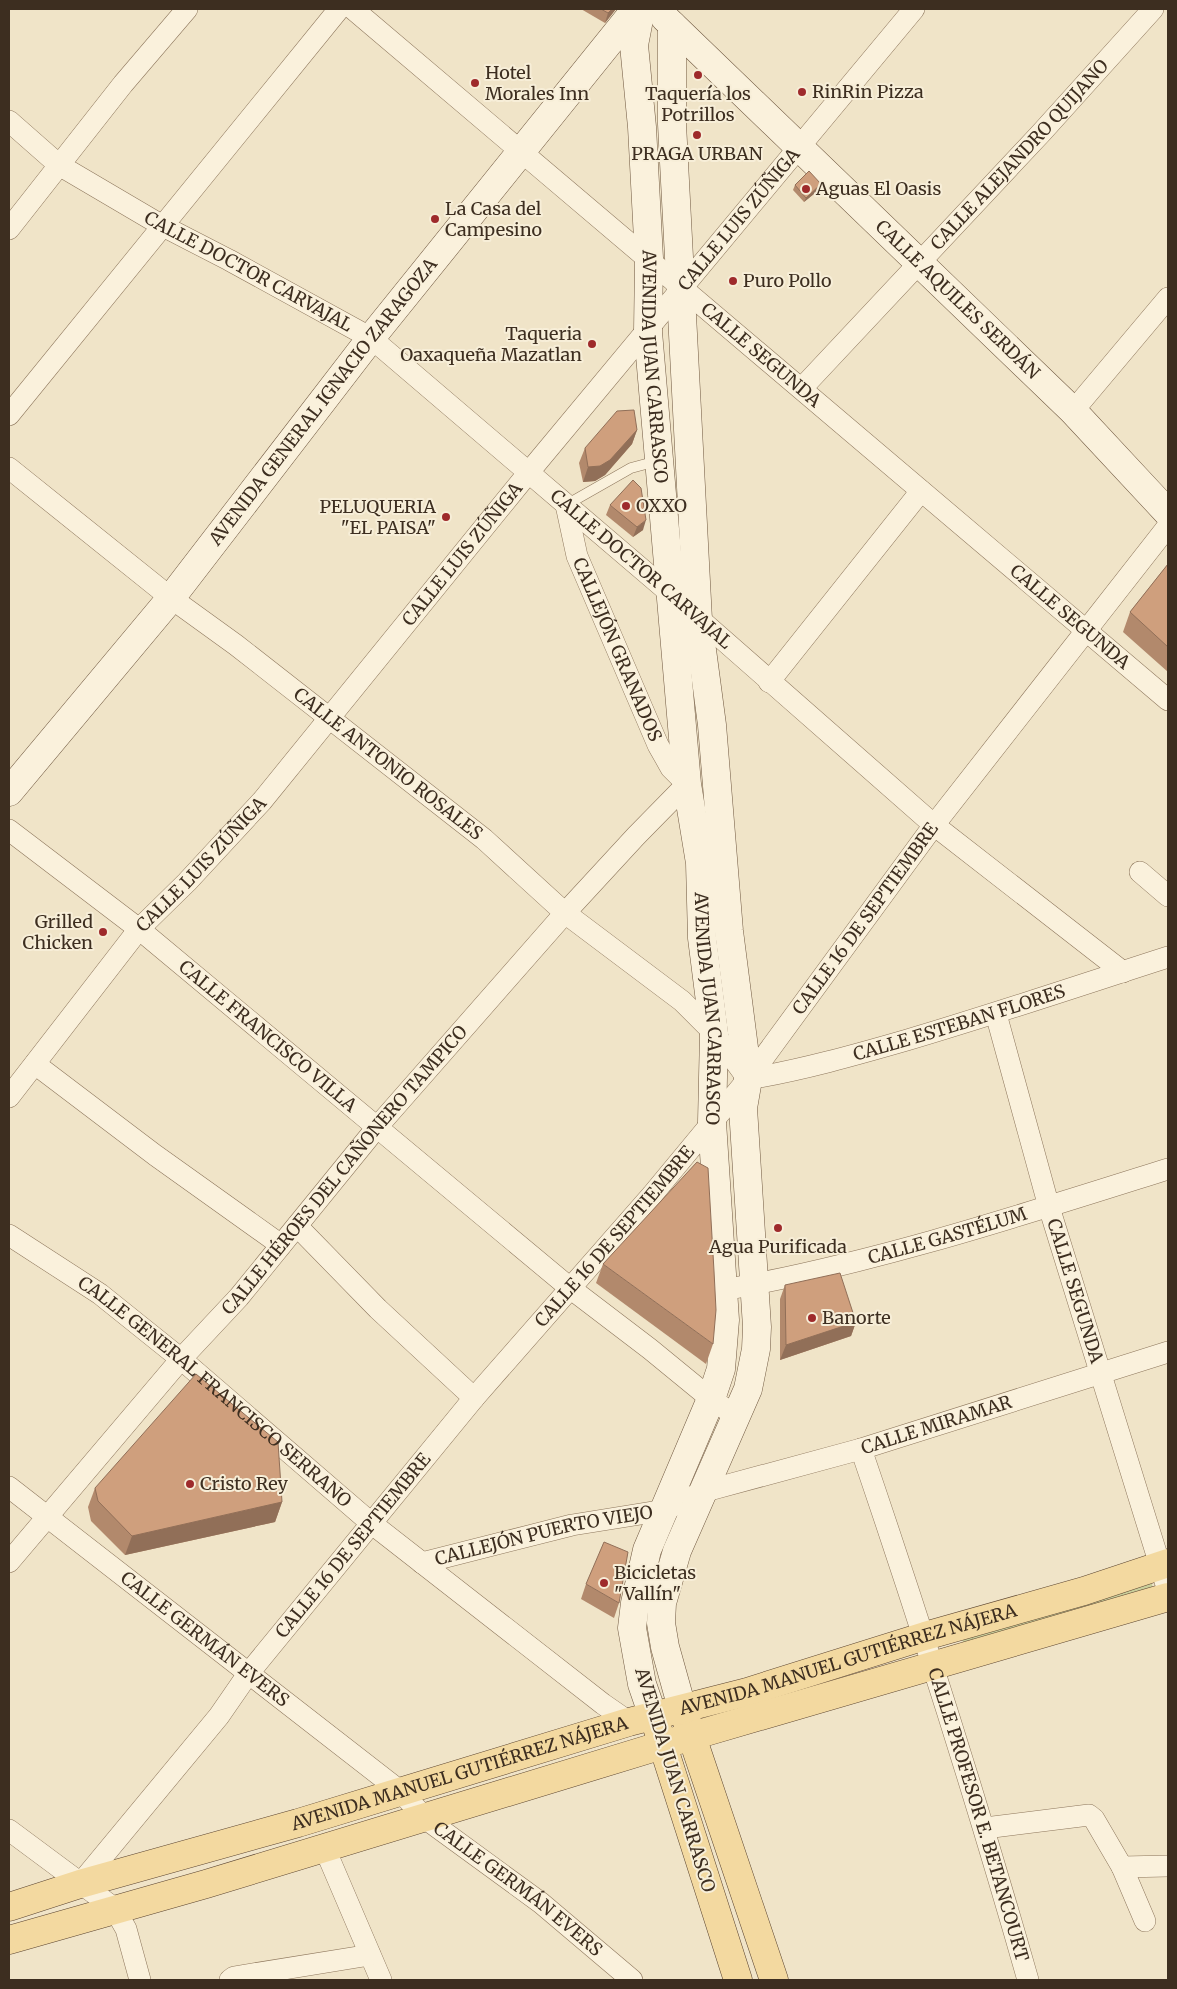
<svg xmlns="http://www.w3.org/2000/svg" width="1177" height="1989" viewBox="0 0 1177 1989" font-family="Merriweather,serif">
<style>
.park{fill:url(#park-crowns)}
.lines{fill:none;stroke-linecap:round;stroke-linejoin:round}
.lane-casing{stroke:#8d765c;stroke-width:11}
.street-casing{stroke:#8d765c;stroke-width:22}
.secondary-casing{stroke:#6f573f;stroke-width:29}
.primary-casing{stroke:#5b4430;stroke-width:29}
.lane{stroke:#faf1dc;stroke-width:10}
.street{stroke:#faf1dc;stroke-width:21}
.secondary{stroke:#faf1dc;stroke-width:28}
.primary{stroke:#f3d9a0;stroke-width:28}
.wall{fill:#b2896c}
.shaded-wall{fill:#916f58}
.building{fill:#cf9f7d;stroke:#916f58}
.poi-dot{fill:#9e2a2b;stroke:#f7eed8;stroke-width:2}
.labels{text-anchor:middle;stroke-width:4;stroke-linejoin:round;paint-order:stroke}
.poi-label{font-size:18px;fill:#3d2e20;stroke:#f7eed8;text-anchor:start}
.street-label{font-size:18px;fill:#3d2e20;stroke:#f7eed8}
</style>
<defs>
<pattern id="park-crowns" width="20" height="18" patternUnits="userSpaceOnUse" patternTransform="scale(1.25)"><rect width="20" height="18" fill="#c9cf9b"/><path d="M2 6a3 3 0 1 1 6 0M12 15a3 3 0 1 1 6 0" fill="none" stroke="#aeb285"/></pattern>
</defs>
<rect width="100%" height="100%" fill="#f0e4c8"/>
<polygon class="park" points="1148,1580 1152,1584 1153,1589 965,1647 961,1637"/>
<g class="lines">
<g class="lane-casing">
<polyline id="lane" points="566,505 631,468 657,461"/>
</g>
<g class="street-casing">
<g id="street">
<path id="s1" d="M353,9l815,691"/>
<path id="s2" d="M9,121l50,44 102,60 68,35 142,78 300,256 263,231 189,147"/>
<polyline points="9,229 123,84 187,9"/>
<path id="s3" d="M802,388l240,-256 111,-123"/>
<polyline points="1073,411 1168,298"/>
<polyline points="9,415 339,9"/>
<path id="s4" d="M9,468l162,130 65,47 248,194 81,74 117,88 32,32 34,46c54,-9 107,-24 159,-39 88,-26 174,-55 261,-83"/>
<path id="s5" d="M566,505l11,51 81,189 13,23 16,16"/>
<polyline points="769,682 921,491"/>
<path id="s6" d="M9,830l130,99 431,359 80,61 61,50 25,17"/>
<polyline points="1140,872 1168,896"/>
<path id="s7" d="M996,1014l53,193 119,384"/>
<polyline points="35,1064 155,1155 281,1245"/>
<path id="s8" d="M9,1097l130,-168 48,-47 75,-81 267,-329 385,-463"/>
<polyline points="297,1226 378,1309 474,1398"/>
<path id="s9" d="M9,1235l91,59 81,65 190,164 232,181 26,18"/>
<path id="s10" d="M723,1290c152,-27 299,-75 445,-121"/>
<path id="s11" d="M861,1449c60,176 116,352 167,531"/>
<path id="s12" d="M9,1487l391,304 26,28 115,84 91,77"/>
<path id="s13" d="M9,1562l172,-203 58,-62 139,-171 187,-213 71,-77 51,-52"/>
<path id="s14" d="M422,1563l150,-38 93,-15 37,-18 159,-43 307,-97"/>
<polyline points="985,1828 1089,1815 1094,1819 1122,1867 1168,1866"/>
<polyline points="9,1830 114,1908 126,1929 140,1980"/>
<polyline points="325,1849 381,1980"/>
<polyline points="1122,1867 1145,1921"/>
<path id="s15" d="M80,1884l139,-168 29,-42 226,-276 178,-203 96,-116 186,-254 234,-299"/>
<polyline points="230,1980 234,1977 370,1955"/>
</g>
</g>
<g class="secondary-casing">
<g id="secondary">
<path id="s16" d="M641,9l-7,36 8,82 7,131 -1,74 39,452 13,79 2,75 12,95 -2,89 13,198 -4,49 -10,30 -64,151 -12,53 -3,25 10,56 11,32"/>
<path id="s17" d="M665,18l408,393 95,102"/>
<polyline points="672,25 672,124 698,620 712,725 729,931 748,1079 743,1108 757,1327 756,1349 748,1389 677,1551 662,1603 661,1623 665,1647 682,1708"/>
<path id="s18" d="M9,792l162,-194 200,-260 265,-329"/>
</g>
</g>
<g class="primary-casing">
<g id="primary">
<polyline points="686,1719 774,1980"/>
<polyline points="657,1727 738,1980"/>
<path id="s19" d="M9,1907l71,-23 218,-61 331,-101 118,-30 178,-56 159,-45 84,-28"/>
<polyline points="9,1940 206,1884 692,1736 1168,1597"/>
</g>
</g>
<use href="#lane" class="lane"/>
<use href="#street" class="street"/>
<use href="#secondary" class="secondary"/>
<use href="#primary" class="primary"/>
</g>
<g class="wall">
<polygon points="581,9 616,9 605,23"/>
<polygon points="821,184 820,189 804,202 793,190 795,185"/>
<polygon points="637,430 632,444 605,475 595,481 583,482 579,463 585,448"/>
<polygon points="610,505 643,530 633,537 606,515"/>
<polygon points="1168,564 1168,672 1123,632 1130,612"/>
<polygon points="603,1264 713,1344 706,1364 596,1283"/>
<polygon points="785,1285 856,1322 851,1336 780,1360 780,1299"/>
<polygon points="95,1488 282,1502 275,1522 125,1555 91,1521 88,1507"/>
<polygon points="586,1584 619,1603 614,1618 581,1599"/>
</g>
<g class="shaded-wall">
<polygon points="612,9 616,9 605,23 608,13"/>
<polygon points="821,184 820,189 804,202 806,198"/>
<polygon points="637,430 632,444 605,475 595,481 583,482 588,467"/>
<polygon points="646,520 643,530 633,537 637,527"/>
<polygon points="856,1322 851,1336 780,1360 786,1345"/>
<polygon points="282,1502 275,1522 125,1555 132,1536"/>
</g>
<g class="building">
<polygon points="601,9 612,9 608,13"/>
<polygon points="809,171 821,184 806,198 795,185"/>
<polygon points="634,410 637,430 610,460 600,466 588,467 585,448 617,411"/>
<polygon points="633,480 641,488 646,520 637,527 610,505"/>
<polygon points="1168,564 1168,647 1130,612"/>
<polygon points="697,1162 708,1168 714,1271 716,1310 713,1344 603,1264"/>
<polygon points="840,1273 856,1322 786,1345 785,1285"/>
<polygon points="196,1374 278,1442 282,1502 132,1536 98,1501 95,1488"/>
<polygon points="604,1542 628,1552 619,1603 586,1584"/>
</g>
<g class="poi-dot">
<circle cx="698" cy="75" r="5"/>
<circle cx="475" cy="83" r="5"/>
<circle cx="802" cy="92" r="5"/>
<circle cx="697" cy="135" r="5"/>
<circle cx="806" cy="189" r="5"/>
<circle cx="435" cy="219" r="5"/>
<circle cx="733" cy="281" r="5"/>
<circle cx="592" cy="344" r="5"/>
<circle cx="626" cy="506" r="5"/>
<circle cx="446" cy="517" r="5"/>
<circle cx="103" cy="932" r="5"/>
<circle cx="778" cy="1228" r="5"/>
<circle cx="812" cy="1318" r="5"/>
<circle cx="190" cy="1484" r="5"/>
<circle cx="604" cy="1583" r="5"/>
</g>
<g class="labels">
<g class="poi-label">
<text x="485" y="79">Hotel<tspan x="485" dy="21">Morales Inn</tspan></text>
<text x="812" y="98">RinRin Pizza</text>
<text x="698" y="100" text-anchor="middle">Taquería los<tspan x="698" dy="21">Potrillos</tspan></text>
<text x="697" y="160" text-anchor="middle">PRAGA URBAN</text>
<text x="816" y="195">Aguas El Oasis</text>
<text x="445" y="215">La Casa del<tspan x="445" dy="21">Campesino</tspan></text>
<text x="743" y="287">Puro Pollo</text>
<text x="582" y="340" text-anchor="end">Taqueria<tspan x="582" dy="21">Oaxaqueña Mazatlan</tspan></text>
<text x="636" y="512">OXXO</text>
<text x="436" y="513" text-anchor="end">PELUQUERIA<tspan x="436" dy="21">"EL PAISA"</tspan></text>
<text x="93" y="928" text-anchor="end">Grilled<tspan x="93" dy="21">Chicken</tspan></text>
<text x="778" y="1253" text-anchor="middle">Agua Purificada</text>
<text x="822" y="1324">Banorte</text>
<text x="200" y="1490">Cristo Rey</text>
<text x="614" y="1579">Bicicletas<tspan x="614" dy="21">"Vallín"</tspan></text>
</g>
<g class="street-label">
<text dy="6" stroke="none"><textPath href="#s3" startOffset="319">CALLE ALEJANDRO QUIJANO</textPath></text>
<text dy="6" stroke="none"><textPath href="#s8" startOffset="1142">CALLE LUIS ZÚÑIGA</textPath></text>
<text dy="6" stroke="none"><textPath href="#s2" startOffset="284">CALLE DOCTOR CARVAJAL</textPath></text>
<text dy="6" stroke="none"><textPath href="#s17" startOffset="406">CALLE AQUILES SERDÁN</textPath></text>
<text dy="6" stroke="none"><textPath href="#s1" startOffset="535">CALLE SEGUNDA</textPath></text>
<text dy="6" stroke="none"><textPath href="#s16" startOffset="359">AVENIDA JUAN CARRASCO</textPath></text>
<text dy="6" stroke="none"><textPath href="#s18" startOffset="501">AVENIDA GENERAL IGNACIO ZARAGOZA</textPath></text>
<text dy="6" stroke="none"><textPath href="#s8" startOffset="708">CALLE LUIS ZÚÑIGA</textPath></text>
<text dy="6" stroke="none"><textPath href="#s2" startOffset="779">CALLE DOCTOR CARVAJAL</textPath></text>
<text dy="6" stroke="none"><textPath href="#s1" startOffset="940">CALLE SEGUNDA</textPath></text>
<text dy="6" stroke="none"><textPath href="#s5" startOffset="154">CALLEJÓN GRANADOS</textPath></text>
<text dy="6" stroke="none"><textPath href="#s4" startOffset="481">CALLE ANTONIO ROSALES</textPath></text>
<text dy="6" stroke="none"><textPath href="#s8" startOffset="302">CALLE LUIS ZÚÑIGA</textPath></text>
<text dy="6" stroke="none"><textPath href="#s15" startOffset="1245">CALLE 16 DE SEPTIEMBRE</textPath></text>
<text dy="6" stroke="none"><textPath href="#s16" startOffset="1004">AVENIDA JUAN CARRASCO</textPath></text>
<text dy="6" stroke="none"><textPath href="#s4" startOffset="1180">CALLE ESTEBAN FLORES</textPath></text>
<text dy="6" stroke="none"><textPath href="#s6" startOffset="331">CALLE FRANCISCO VILLA</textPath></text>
<text dy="6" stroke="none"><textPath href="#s13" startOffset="516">CALLE HÉROES DEL CAÑONERO TAMPICO</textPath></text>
<text dy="6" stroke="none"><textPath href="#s15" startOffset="840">CALLE 16 DE SEPTIEMBRE</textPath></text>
<text dy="6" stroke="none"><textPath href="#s10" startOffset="231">CALLE GASTÉLUM</textPath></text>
<text dy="6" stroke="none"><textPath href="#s7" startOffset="288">CALLE SEGUNDA</textPath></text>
<text dy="6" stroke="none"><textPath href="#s9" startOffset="259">CALLE GENERAL FRANCISCO SERRANO</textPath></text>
<text dy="6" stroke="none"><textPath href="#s14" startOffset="534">CALLE MIRAMAR</textPath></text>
<text dy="6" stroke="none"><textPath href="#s14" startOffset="125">CALLEJÓN PUERTO VIEJO</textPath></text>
<text dy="6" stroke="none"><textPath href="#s15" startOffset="435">CALLE 16 DE SEPTIEMBRE</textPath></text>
<text dy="6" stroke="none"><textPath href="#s12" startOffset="248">CALLE GERMÁN EVERS</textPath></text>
<text dy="6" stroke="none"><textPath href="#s19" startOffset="875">AVENIDA MANUEL GUTIÉRREZ NÁJERA</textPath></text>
<text dy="6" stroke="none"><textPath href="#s19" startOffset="470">AVENIDA MANUEL GUTIÉRREZ NÁJERA</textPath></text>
<text transform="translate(675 1780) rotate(73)" y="6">AVENIDA JUAN CARRASCO</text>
<text dy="6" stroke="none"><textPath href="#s11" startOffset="384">CALLE PROFESOR E. BETANCOURT</textPath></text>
<text dy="6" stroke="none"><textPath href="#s12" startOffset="649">CALLE GERMÁN EVERS</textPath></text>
</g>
</g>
<rect width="1177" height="1989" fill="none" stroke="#3d2e20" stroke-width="20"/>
</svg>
